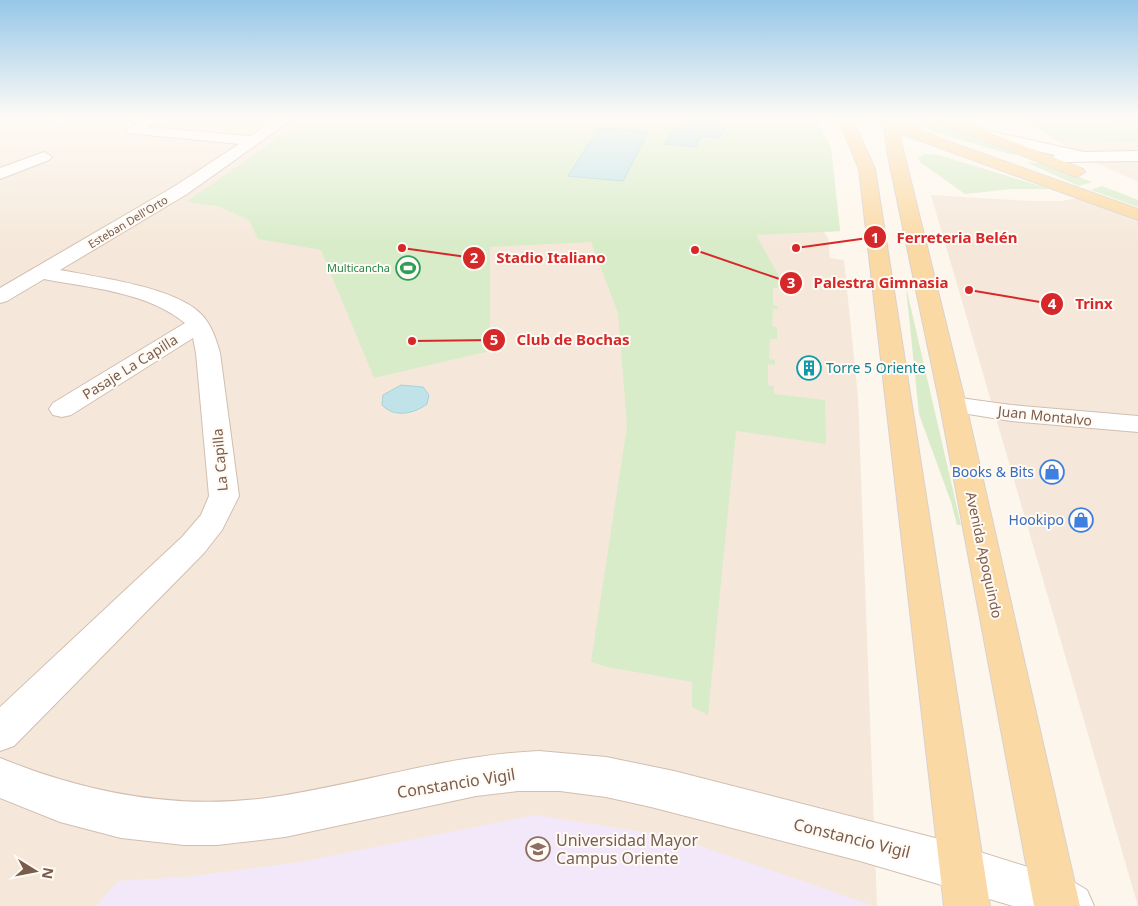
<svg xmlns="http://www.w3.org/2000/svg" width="1138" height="906" viewBox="0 0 1138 906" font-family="'Noto Sans',sans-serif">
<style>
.residential{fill:#f5e8da}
.education{fill:#f3e8fa}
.green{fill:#d8ecc9}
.water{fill:#bfe3e8;stroke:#a5d3da}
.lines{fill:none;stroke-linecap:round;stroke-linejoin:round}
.street-casing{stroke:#d1beb0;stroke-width:2}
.secondary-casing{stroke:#d6c0b0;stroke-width:2}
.primary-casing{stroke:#dad1cd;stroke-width:2}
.street{fill:#fff;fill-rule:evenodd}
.secondary{fill:#fff;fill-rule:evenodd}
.primary{fill:#fbd9a5;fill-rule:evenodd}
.labels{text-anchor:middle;stroke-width:4;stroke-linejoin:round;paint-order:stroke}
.far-street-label{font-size:11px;fill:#7a5c4d;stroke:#fffaf3}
.far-leisure-label{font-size:11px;fill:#27864d;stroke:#fffaf3;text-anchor:end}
.street-label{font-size:14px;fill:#7a5c4d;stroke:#fffaf3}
.culture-label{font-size:14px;fill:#0d838f;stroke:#fffaf3;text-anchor:start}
.shop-label{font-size:14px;fill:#366cbe;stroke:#fffaf3;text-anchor:end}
.near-street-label{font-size:16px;fill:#7a5c4d;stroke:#fffaf3}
.near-education-label{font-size:16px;fill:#785e54;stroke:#fffaf3;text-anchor:start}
.leader{fill:none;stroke:#d62828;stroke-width:2}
.callout-dot{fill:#d62828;stroke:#fffaf3;stroke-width:2}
.mark-label{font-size:15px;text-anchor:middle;font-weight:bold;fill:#fff}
.callout-label{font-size:15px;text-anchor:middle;font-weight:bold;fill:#d62828;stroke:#fffaf3;stroke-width:4;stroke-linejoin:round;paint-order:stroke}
</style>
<rect width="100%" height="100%" fill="#fdf6ec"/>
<g class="residential">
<polygon points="0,118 816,118 831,148 840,231 824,232 828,238 830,258 844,260 858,396 877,906 0,906"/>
<polygon points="1005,118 1138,118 1138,182 1081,156 1031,124"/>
<polygon points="931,195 1030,201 1061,201 1080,198 1138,222 1138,906"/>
</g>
<polygon class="education" points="535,815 674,837 874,906 96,906 118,881 186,877 300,862"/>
<g class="green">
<polygon points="307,118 816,118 831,148 840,231 756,235 779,276 779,288 773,288 773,305 778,306 778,309 773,309 772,326 777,327 777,339 770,339 769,359 775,360 775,365 768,364 768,385 774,386 774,394 825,400 826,444 736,431 708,715 692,707 692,682 607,667 591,662 627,426 618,313 591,242 490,247 490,351 374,378 321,250 258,239 249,220 218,206 186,202"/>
<polygon points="898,118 933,118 1016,152 1015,155 1009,154 941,134"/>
<polygon points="1005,118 1093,118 1101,126 1138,129 1138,142 1056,140 1031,124"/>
<polygon points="924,154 939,155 1050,189 1011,189 965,194 920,162 918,158"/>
<polygon points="1026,162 1045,164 1092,182 1079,186"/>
<polygon points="1102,186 1138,200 1138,207 1091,190"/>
<polygon points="906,287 961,525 957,525 951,502 919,414"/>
</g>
<g class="water">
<polygon points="706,119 724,128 720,138 700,136 696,147 665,144 674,127 703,130 702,133 707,133 708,128 681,125"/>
<polygon points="599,128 648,132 623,181 568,176"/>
<path d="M401,385l22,2 6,8 -2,9c-13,10 -33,14 -45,1l1,-10z"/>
</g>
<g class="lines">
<g class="street-casing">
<g id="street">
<polygon points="54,118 71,118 58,125 51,121"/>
<path d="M144,118h11l2,2 -9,7 102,9 28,-18h16l-107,76 -127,76c36,7 117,17 142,45 10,11 14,24 18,38l19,143 -17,34 -18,23 -190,193 -14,5v-44l182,-170 19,-22 8,-19 -13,-143 -3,-15 -122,77 -9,2 -9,-2 -4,-6 4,-6 132,-80c-38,-31 -94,-35 -141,-44l-37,22 -7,2v-15l175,-102 64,-42 -111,-11 -2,-3z"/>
<polygon points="44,152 52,157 49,160 0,179 0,168"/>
<polygon points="953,397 1011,405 1138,416 1138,432 1011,421 944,410 940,405 944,400"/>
<path d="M539,751l67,6 68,14 265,68 133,42 15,9 7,16h-81l-153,-45 -209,-54 -45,-10 -46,-6h-42l-42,5 -191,41 -68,8h-33l-63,-7 -61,-16 -60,-24v-40c86,35 174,52 267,40 91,-13 179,-43 272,-47z"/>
</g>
</g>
<g class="secondary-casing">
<polygon id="secondary" points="972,127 1084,152 1138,151 1138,161 1061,162 1056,160 1053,157 1055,155 967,134 965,131"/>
</g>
<g class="primary-casing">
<g id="primary">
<polygon points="838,118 852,118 875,169 990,906 944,906 859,169"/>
<polygon points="870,118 893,118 947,141 1138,209 1138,220 899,133 966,405 1080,906 1034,906 940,405 887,151 884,126"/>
<polygon points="934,118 953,118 1083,169 1085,172 1077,177 1071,175 936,121"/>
</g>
</g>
<use href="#street" class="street"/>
<use href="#secondary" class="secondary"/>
<use href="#primary" class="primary"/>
</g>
<linearGradient id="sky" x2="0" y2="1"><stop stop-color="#97c7e8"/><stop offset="0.48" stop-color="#fefbf6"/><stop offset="1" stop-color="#fefbf6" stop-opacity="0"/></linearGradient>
<rect width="1138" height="245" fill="url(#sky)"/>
<defs>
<g id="stadium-ring" transform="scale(1.25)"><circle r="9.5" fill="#fffaf3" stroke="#2e9e5b" stroke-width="1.5"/><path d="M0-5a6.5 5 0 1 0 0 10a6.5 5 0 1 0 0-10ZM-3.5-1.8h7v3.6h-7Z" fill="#2e9e5b"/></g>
<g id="building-ring" transform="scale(1.25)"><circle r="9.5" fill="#fffaf3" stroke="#0f9aa8" stroke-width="1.5"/><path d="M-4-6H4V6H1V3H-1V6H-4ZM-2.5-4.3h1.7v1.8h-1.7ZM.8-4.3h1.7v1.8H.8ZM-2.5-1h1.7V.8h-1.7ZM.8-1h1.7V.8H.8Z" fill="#0f9aa8"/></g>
<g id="shop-ring" transform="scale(1.25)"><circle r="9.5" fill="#fffaf3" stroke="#3f7fe0" stroke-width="1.5"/><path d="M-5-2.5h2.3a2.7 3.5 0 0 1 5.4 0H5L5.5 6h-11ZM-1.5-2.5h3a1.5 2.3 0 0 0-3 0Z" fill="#3f7fe0"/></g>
<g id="university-ring" transform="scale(1.25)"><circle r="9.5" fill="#fffaf3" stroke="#8d6e63" stroke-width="1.5"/><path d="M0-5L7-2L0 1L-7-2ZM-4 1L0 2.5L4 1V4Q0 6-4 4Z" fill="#8d6e63"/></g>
</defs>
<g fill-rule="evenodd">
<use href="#stadium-ring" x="408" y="268"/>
<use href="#building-ring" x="809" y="368"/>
<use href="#shop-ring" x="1052" y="472"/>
<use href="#shop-ring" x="1081" y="520"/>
<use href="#university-ring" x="538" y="849"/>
</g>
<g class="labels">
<g class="far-street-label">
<text transform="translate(128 222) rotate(-31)" y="4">Esteban Dell'Orto</text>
</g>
<g class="far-leisure-label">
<text x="390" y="272">Multicancha</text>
</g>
<g class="street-label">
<text transform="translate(130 367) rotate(-32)" y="5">Pasaje La Capilla</text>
<text transform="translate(1045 416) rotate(6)" y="5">Juan Montalvo</text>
<text transform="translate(220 460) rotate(-95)" y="5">La Capilla</text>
<text transform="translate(984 555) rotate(78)" y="5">Avenida Apoquindo</text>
</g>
<g class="culture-label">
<text x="826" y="373">Torre 5 Oriente</text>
</g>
<g class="shop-label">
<text x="1034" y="477">Books &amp; Bits</text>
<text x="1064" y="525">Hookipo</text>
</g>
<g class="near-street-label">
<text transform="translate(456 783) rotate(-9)" y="6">Constancio Vigil</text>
<text transform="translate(852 838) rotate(14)" y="6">Constancio Vigil</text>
</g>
<g class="near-education-label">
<text x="556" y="846">Universidad Mayor<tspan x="556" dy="18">Campus Oriente</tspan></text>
</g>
</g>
<path class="leader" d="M796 248L875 237M402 248L474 258M695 250L791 283M969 290L1052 304M412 341L494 340"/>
<g class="callout-dot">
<circle cx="796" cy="248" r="5"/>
<circle cx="402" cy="248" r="5"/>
<circle cx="695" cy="250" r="5"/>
<circle cx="969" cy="290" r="5"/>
<circle cx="412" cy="341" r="5"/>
<circle cx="875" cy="237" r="12"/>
<circle cx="474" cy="258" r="12"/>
<circle cx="791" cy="283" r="12"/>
<circle cx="1052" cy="304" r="12"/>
<circle cx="494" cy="340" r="12"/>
</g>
<g class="mark-label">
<text x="875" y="243">1</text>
<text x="474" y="263">2</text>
<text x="791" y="288">3</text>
<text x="1052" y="309">4</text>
<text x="494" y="345">5</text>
</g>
<g class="callout-label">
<text x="957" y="243">Ferreteria Belén</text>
<text x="551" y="263">Stadio Italiano</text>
<text x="881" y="288">Palestra Gimnasia</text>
<text x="1094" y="309">Trinx</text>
<text x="573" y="345">Club de Bochas</text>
</g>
<g transform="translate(35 871) rotate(100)" stroke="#fffaf3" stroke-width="4" paint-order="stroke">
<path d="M0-4L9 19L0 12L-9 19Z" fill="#7a5c4d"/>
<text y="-8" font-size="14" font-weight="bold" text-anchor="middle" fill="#7a5c4d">N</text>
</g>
</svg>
